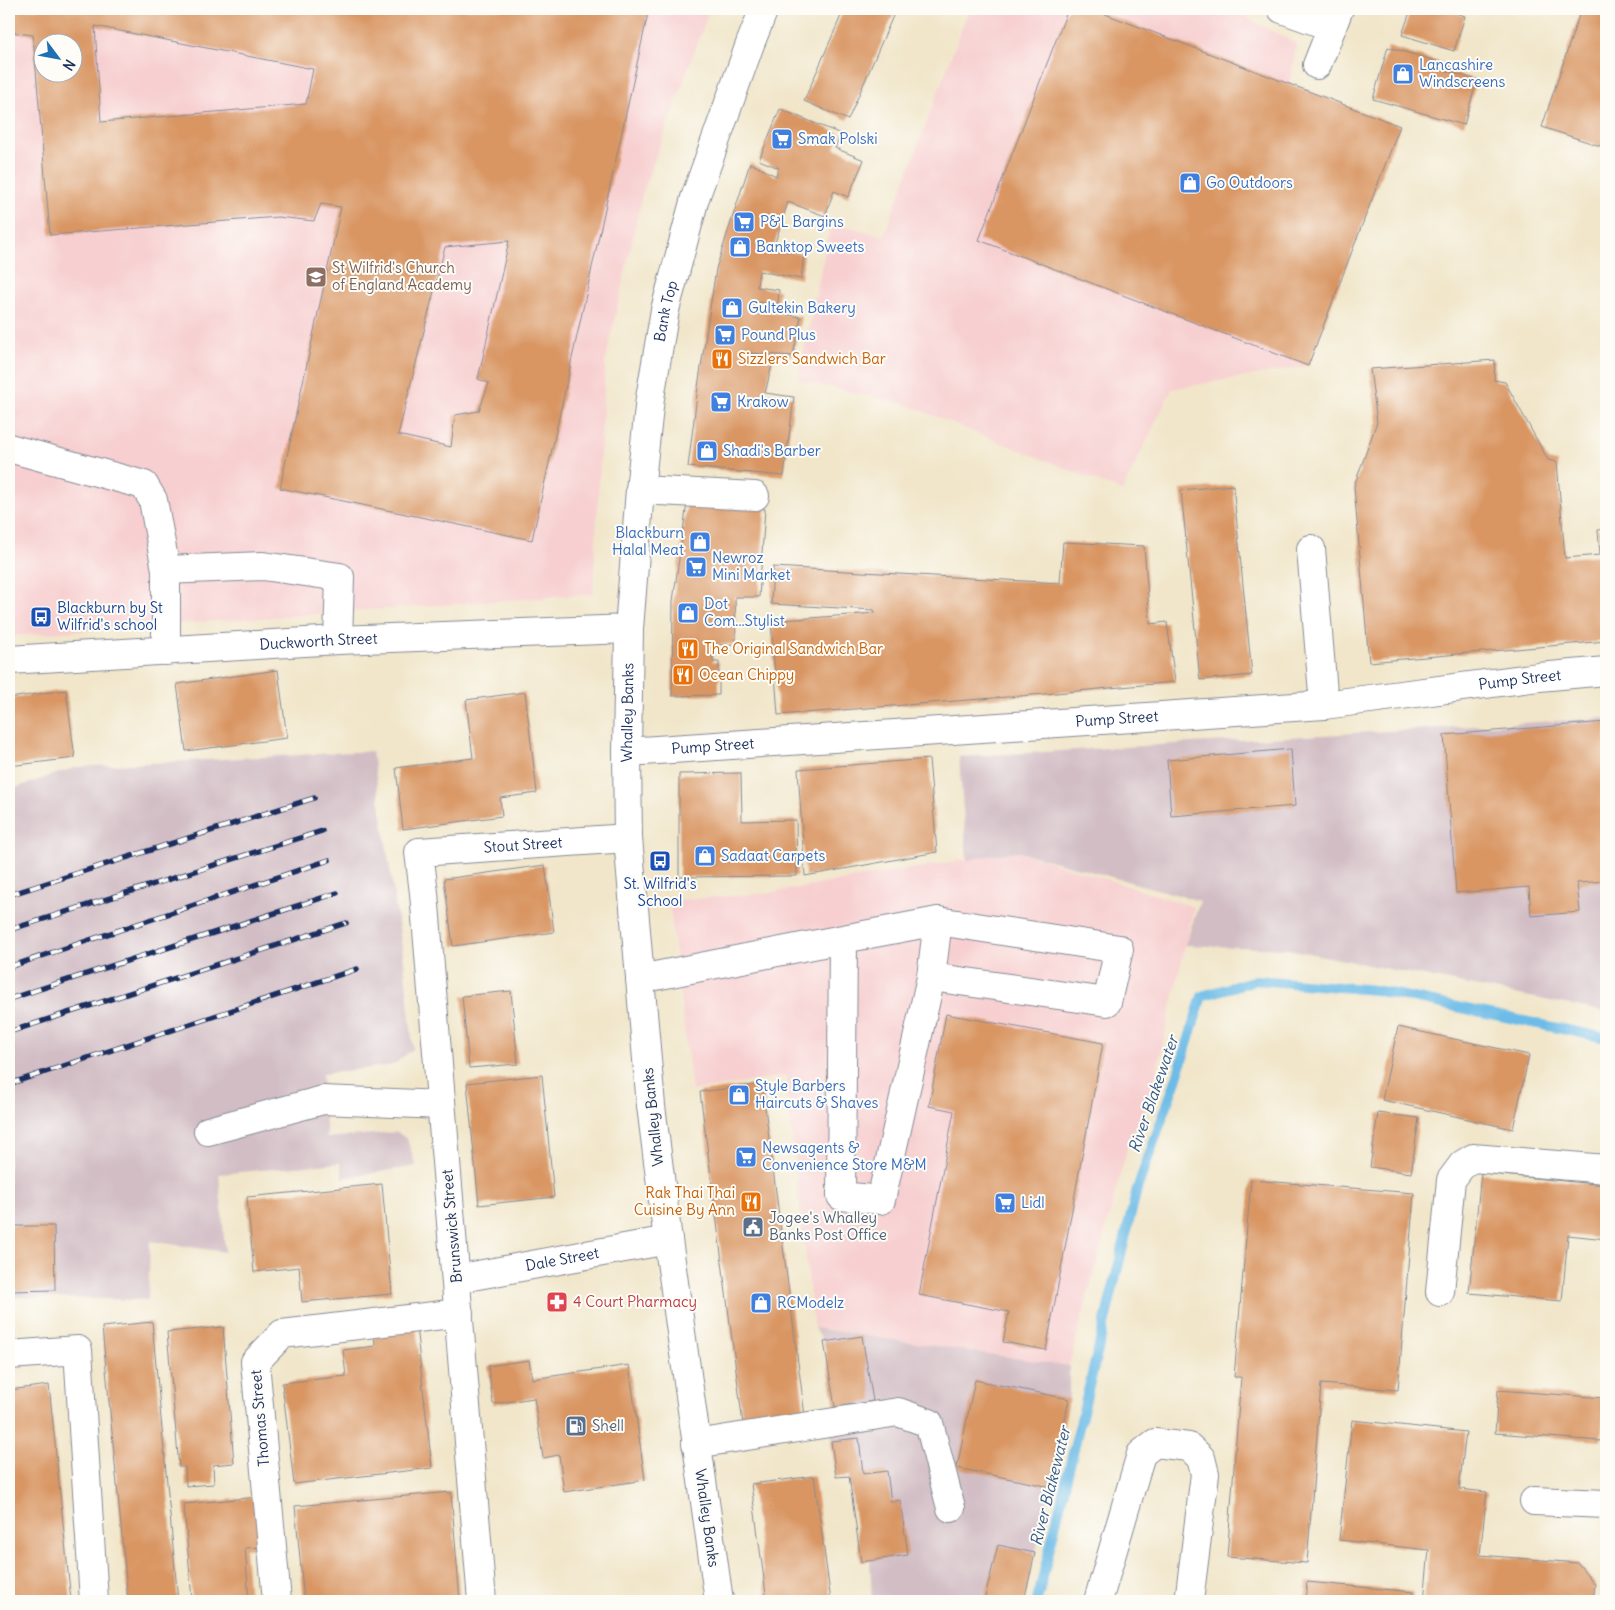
<svg xmlns="http://www.w3.org/2000/svg" width="1615" height="1610" viewBox="0 0 1615 1610" font-family="Delius,sans-serif">
<style>
.built{fill:#f7cfd0;fill-rule:evenodd}
.industrial{fill:#d2bdc5}
.lines{fill:none;stroke-linecap:round;stroke-linejoin:round}
.stream{stroke:#6dbce7;stroke-width:10}
.building{fill:#d99664;fill-rule:evenodd}
.minor-casing{stroke:#868a94;stroke-width:30}
.major-casing{stroke:#868a94;stroke-width:30}
.minor{stroke:#fff;stroke-width:28}
.major{stroke:#fff;stroke-width:28}
.rail-casing{stroke:#1b2f5e;stroke-width:5.5}
.rail{stroke:#fdfcf7;stroke-width:4;stroke-dasharray:11;stroke-linecap:butt}
.labels{text-anchor:middle;stroke-width:4;stroke-linejoin:round;paint-order:stroke}
.shop-label{font-size:15px;fill:#366cbe;stroke:#fdfcf7;text-anchor:start}
.education-label{font-size:15px;fill:#785e54;stroke:#fdfcf7;text-anchor:start}
.street-label{font-size:15px;fill:#1b2f5e;stroke:#fdfcf7}
.food-label{font-size:15px;fill:#c56008;stroke:#fdfcf7;text-anchor:start}
.transit-label{font-size:15px;fill:#164399;stroke:#fdfcf7;text-anchor:start}
.service-label{font-size:15px;fill:#4e5e75;stroke:#fdfcf7;text-anchor:start}
.health-label{font-size:15px;fill:#be3a42;stroke:#fdfcf7;text-anchor:start}
.water-label{font-size:16px;font-style:italic;fill:#345987;stroke:#fdfcf7}
</style>
<rect width="100%" height="100%" fill="#fdfcf7"/>
<filter id="ink" filterUnits="userSpaceOnUse"><feTurbulence type="fractalNoise" baseFrequency=".02" numOctaves="2"/><feDisplacementMap in="SourceGraphic" scale="10" xChannelSelector="R" yChannelSelector="G"/><feConvolveMatrix kernelMatrix="1 2 1 2 8 2 1 2 1" color-interpolation-filters="sRGB"/></filter>
<filter id="wash" filterUnits="userSpaceOnUse"><feTurbulence type="fractalNoise" baseFrequency=".0096" numOctaves="4" result="noise"/><feDisplacementMap in="SourceGraphic" scale="20" xChannelSelector="R" yChannelSelector="G"/><feGaussianBlur stdDeviation="1.12" result="paint"/><feColorMatrix in="noise" values="0 0 0 0 0 0 0 0 0 0 0 0 0 0 0 0 0 1.4 0 .05"/><feComposite in="paint" operator="in"/></filter>
<g filter="url(#wash)">
<rect width="100%" height="100%" fill="#f1e6ca"/>
<g class="built">
<path d="M9,9h701l-67,182 -38,172 -12,231 -584,42zM42,42h30v30h-30z"/>
<polygon points="969,9 1251,9 1247,18 1297,44 1289,84 1400,126 1308,366 1172,389 1122,491 905,404 798,380 831,222 884,236"/>
<polygon points="1016,851 1194,907 1150,1099 1130,1138 1069,1366 814,1328 785,1076 692,1091 669,901 769,893"/>
</g>
<g class="industrial">
<polygon points="1606,718 1606,1012 1288,949 1185,945 1200,901 1016,851 967,860 959,757"/>
<polygon points="372,751 404,961 413,1049 393,1065 322,1074 327,1138 397,1132 407,1139 416,1166 343,1178 340,1163 219,1174 225,1252 150,1241 148,1300 9,1297 9,790 77,767"/>
<polygon points="814,1328 1069,1366 1069,1399 1051,1487 1024,1601 872,1601 870,1561 861,1562 849,1476 836,1477 831,1441 835,1407 824,1342"/>
</g>
<g class="lines">
<polyline class="stream" points="1037,1601 1137,1189 1177,1077 1202,996 1256,980 1375,990 1606,1038"/>
</g>
<g id="blocks">
<g class="building">
<path d="M9,9h640l-117,531 -252,-52 61,-281 -20,-3 -7,17 -36,-4 -228,18 -17,-200 -24,-3zM95,26l218,43 -7,35 -205,18zM42,42h30v30h-30zM509,241l-31,138 11,4 -10,28 -24,4 -4,32 -53,-12 47,-188z"/>
<polygon points="844,9 896,9 848,120 804,101"/>
<polygon points="1068,9 1092,9 1400,126 1308,366 979,240"/>
<polygon points="1411,9 1443,9 1465,16 1454,51 1402,35"/>
<polygon points="1581,9 1606,9 1606,148 1542,127"/>
<polygon points="1388,47 1449,65 1447,71 1477,80 1464,125 1373,99"/>
<polygon points="780,109 841,134 835,148 864,160 848,197 834,191 825,216 788,202 773,249 804,254 801,279 759,271 757,287 779,290 778,304 756,302 755,309 801,317 793,356 750,353 773,361 765,393 794,397 784,476 688,467 698,387 716,269 750,163 776,176 779,168 759,160"/>
<polygon points="1495,360 1494,380 1505,382 1548,460 1557,462 1565,558 1600,555 1598,530 1606,529 1606,641 1369,662 1354,486 1377,422 1370,369"/>
<polygon points="1233,485 1252,675 1200,680 1181,490"/>
<polygon points="687,503 765,509 759,597 735,597 736,644 712,645 713,662 719,662 719,695 672,696 673,601"/>
<polygon points="1063,542 1144,546 1150,624 1167,622 1175,682 1045,694 778,715 771,621 875,613 874,610 771,604 773,567 1060,583"/>
<polygon points="278,670 287,738 186,751 177,684"/>
<polygon points="66,690 75,758 9,766 9,698"/>
<polygon points="525,692 537,793 500,798 502,816 403,829 396,768 473,758 466,700"/>
<polygon points="1606,722 1606,881 1577,883 1580,912 1531,916 1529,887 1456,893 1444,735"/>
<polygon points="1291,749 1295,806 1171,816 1167,760"/>
<polygon points="929,759 937,852 805,876 798,769"/>
<polygon points="741,773 742,821 796,820 797,876 679,877 679,774"/>
<polygon points="545,865 554,932 453,946 444,879"/>
<polygon points="511,991 518,1064 469,1068 462,996"/>
<polygon points="946,1014 1103,1043 1046,1350 1003,1342 1009,1312 919,1295 954,1111 929,1106"/>
<polygon points="1398,1027 1529,1055 1513,1129 1382,1100"/>
<polygon points="542,1075 554,1197 479,1205 467,1083"/>
<polygon points="762,1084 805,1416 743,1424 700,1092"/>
<polygon points="1378,1113 1419,1118 1411,1173 1370,1167"/>
<polygon points="1481,1173 1606,1185 1606,1239 1568,1235 1562,1301 1469,1293"/>
<polygon points="1251,1180 1414,1193 1398,1390 1321,1384 1307,1563 1227,1557 1241,1377 1234,1377"/>
<polygon points="382,1184 392,1294 302,1302 299,1267 254,1272 247,1197"/>
<polygon points="9,1226 54,1226 55,1290 9,1291"/>
<polygon points="152,1322 178,1601 128,1601 102,1327"/>
<polygon points="416,1326 432,1468 294,1484 282,1383 346,1376 343,1350 375,1346 374,1330"/>
<polygon points="223,1327 234,1463 213,1465 214,1484 186,1486 185,1467 179,1467 167,1332"/>
<polygon points="862,1336 873,1401 835,1407 824,1342"/>
<polygon points="529,1360 532,1379 629,1365 645,1480 564,1492 559,1455 543,1458 534,1398 493,1404 488,1366"/>
<polygon points="975,1380 1069,1399 1051,1487 957,1468"/>
<polygon points="49,1385 71,1601 9,1601 9,1390"/>
<polygon points="1498,1390 1605,1398 1601,1441 1495,1433"/>
<polygon points="1352,1420 1466,1432 1459,1489 1487,1492 1480,1555 1578,1563 1595,1584 1593,1601 1424,1601 1429,1550 1339,1540"/>
<polygon points="859,1438 863,1474 887,1471 891,1502 900,1500 908,1555 861,1562 849,1476 836,1477 831,1441"/>
<polygon points="814,1476 831,1601 767,1601 751,1484"/>
<polygon points="451,1492 460,1601 304,1601 295,1506"/>
<polygon points="258,1497 263,1547 245,1548 249,1601 192,1601 184,1504"/>
<polygon points="998,1545 1035,1553 1024,1601 984,1601"/>
<polygon points="1307,1582 1414,1592 1413,1601 1305,1601"/>
</g>
</g>
</g>
<g filter="url(#ink)">
<use href="#blocks" fill-opacity="0" stroke="#868a94" stroke-width="1"/>
<g class="lines">
<g class="minor-casing">
<g id="minor">
<polyline points="1282,9 1332,27"/>
<polyline points="1317,65 1339,9"/>
<polyline points="9,448 144,485 153,500 166,570 166,651"/>
<polyline points="640,490 755,496"/>
<polyline points="1311,549 1324,705"/>
<polyline points="166,570 263,566 340,577 338,640"/>
<path id="s1" d="M9,660l329,-20 291,-11"/>
<path id="s2" d="M627,752l697,-47 215,-28 67,-6"/>
<polyline points="931,977 1107,1002 1119,949 938,921"/>
<polyline points="640,979 843,939 841,1196 881,1200 931,977 938,921 843,939"/>
<polyline points="208,1131 323,1100 441,1105"/>
<path id="s3" d="M456,1279l212,-39"/>
<polyline points="1440,1292 1451,1180 1463,1164 1473,1158 1606,1169"/>
<polyline points="9,1355 78,1350 94,1601"/>
<polyline points="696,1444 898,1412 929,1423 951,1508"/>
<polyline points="1534,1501 1606,1504"/>
<polyline points="277,1601 255,1362 282,1334 459,1313"/>
<path id="s4" d="M482,1601l-58,-708 -5,-41 209,-14"/>
<polyline points="1098,1601 1141,1454 1155,1443 1189,1447 1201,1458 1205,1474 1189,1601"/>
</g>
</g>
<g class="major-casing">
<g id="major">
<path id="s5" d="M719,1601l-51,-361 -17,-134 -23,-268 -1,-86 2,-123 11,-139 10,-92 15,-88 30,-112 55,-154 14,-35"/>
</g>
</g>
<use href="#minor" class="minor"/>
<use href="#major" class="major"/>
<g class="rail-casing">
<g id="rail">
<polyline points="9,895 314,798"/>
<polyline points="9,930 322,831"/>
<polyline points="9,967 329,860"/>
<polyline points="9,999 337,893"/>
<polyline points="9,1032 346,923"/>
<polyline points="9,1084 357,969"/>
</g>
</g>
<use href="#rail" class="rail"/>
</g>
</g>
<defs>
<g id="shop-square" transform="scale(1.125)"><rect x="-9" y="-9" width="18" height="18" rx="4" fill="#3f7fe0" stroke="#fdfcf7"/><path d="M-5-2.5h2.3a2.7 3.5 0 0 1 5.4 0H5L5.5 6h-11ZM-1.5-2.5h3a1.5 2.3 0 0 0-3 0Z" fill="#fff"/></g>
<g id="supermarket-square" transform="scale(1.125)"><rect x="-9" y="-9" width="18" height="18" rx="4" fill="#3f7fe0" stroke="#fdfcf7"/><path d="M-6-5.5h2.5l.6 2H6L4.5 2H-2.5L-4.4-4H-6ZM-1.5 3.2a1.3 1.3 0 1 0 .1 0ZM3 3.2a1.3 1.3 0 1 0 .1 0Z" fill="#fff"/></g>
<g id="school-square" transform="scale(1.125)"><rect x="-9" y="-9" width="18" height="18" rx="4" fill="#8d6e63" stroke="#fdfcf7"/><path d="M0-5L7-2L0 1L-7-2ZM-4 1L0 2.5L4 1V4Q0 6-4 4Z" fill="#fff"/></g>
<g id="restaurant-square" transform="scale(1.125)"><rect x="-9" y="-9" width="18" height="18" rx="4" fill="#e8710a" stroke="#fdfcf7"/><path d="M-5-6h1v4h1v-4h1v4h1v-4h1v5L-1.5 .5V6h-2V.5L-5-1ZM5-6V6H3V1.5H1.5Q1.5-4 5-6Z" fill="#fff"/></g>
<g id="bus-square" transform="scale(1.125)"><rect x="-9" y="-9" width="18" height="18" rx="4" fill="#1a4fb4" stroke="#fdfcf7"/><path d="M-5-6H5V4H4V6H2V4H-2V6H-4V4H-5ZM-3.5-4V0h7V-4ZM-3.5 1.2v1.5H-2V1.2ZM2 1.2v1.5H3.5V1.2Z" fill="#fff"/></g>
<g id="civic-square" transform="scale(1.125)"><rect x="-9" y="-9" width="18" height="18" rx="4" fill="#5c6f8a" stroke="#fdfcf7"/><path d="M-.6-6.5H3V-4.5H.6V-3L4-1V1h2V6H-6V1h2V-1L-.6-3ZM-1.2 2.5V6h2.4V2.5Z" fill="#fff"/></g>
<g id="pharmacy-square" transform="scale(1.125)"><rect x="-9" y="-9" width="18" height="18" rx="4" fill="#e0444e" stroke="#fdfcf7"/><path d="M-2-6h4v4h4v4h-4v4h-4v-4h-4v-4h4Z" fill="#fff"/></g>
<g id="fuel-square" transform="scale(1.125)"><rect x="-9" y="-9" width="18" height="18" rx="4" fill="#5c6f8a" stroke="#fdfcf7"/><path d="M-5.5-6h7V0h2V4h1.3V-2.5L3-4.5l.8-.8L6-3V5H2.5V1h-1V6h-7ZM-4.2-4.7v3.2H.2V-4.7Z" fill="#fff"/></g>
</defs>
<g fill-rule="evenodd">
<use href="#shop-square" x="1403" y="74"/>
<use href="#supermarket-square" x="782" y="139"/>
<use href="#shop-square" x="1190" y="183"/>
<use href="#supermarket-square" x="744" y="222"/>
<use href="#shop-square" x="740" y="247"/>
<use href="#school-square" x="316" y="277"/>
<use href="#shop-square" x="732" y="308"/>
<use href="#supermarket-square" x="725" y="335"/>
<use href="#restaurant-square" x="722" y="359"/>
<use href="#supermarket-square" x="721" y="402"/>
<use href="#shop-square" x="707" y="451"/>
<use href="#shop-square" x="700" y="542"/>
<use href="#supermarket-square" x="696" y="567"/>
<use href="#shop-square" x="688" y="613"/>
<use href="#bus-square" x="41" y="617"/>
<use href="#restaurant-square" x="688" y="649"/>
<use href="#restaurant-square" x="683" y="675"/>
<use href="#shop-square" x="705" y="856"/>
<use href="#bus-square" x="660" y="861"/>
<use href="#shop-square" x="739" y="1095"/>
<use href="#supermarket-square" x="746" y="1157"/>
<use href="#restaurant-square" x="751" y="1202"/>
<use href="#supermarket-square" x="1005" y="1203"/>
<use href="#civic-square" x="753" y="1227"/>
<use href="#pharmacy-square" x="557" y="1302"/>
<use href="#shop-square" x="761" y="1303"/>
<use href="#fuel-square" x="576" y="1426"/>
</g>
<g class="labels">
<g class="shop-label">
<text x="1419" y="70">Lancashire<tspan x="1419" dy="17">Windscreens</tspan></text>
<text x="798" y="144">Smak Polski</text>
<text x="1206" y="188">Go Outdoors</text>
<text x="760" y="227">P&amp;L Bargins</text>
<text x="756" y="252">Banktop Sweets</text>
<text x="748" y="313">Gultekin Bakery</text>
<text x="741" y="340">Pound Plus</text>
<text x="737" y="407">Krakow</text>
<text x="723" y="456">Shadi's Barber</text>
<text x="684" y="538" text-anchor="end">Blackburn<tspan x="684" dy="17">Halal Meat</tspan></text>
<text x="712" y="563">Newroz<tspan x="712" dy="17">Mini Market</tspan></text>
<text x="704" y="609">Dot<tspan x="704" dy="17">Com...Stylist</tspan></text>
<text x="721" y="861">Sadaat Carpets</text>
<text x="755" y="1091">Style Barbers<tspan x="755" dy="17">Haircuts &amp; Shaves</tspan></text>
<text x="762" y="1153">Newsagents &amp;<tspan x="762" dy="17">Convenience Store M&amp;M</tspan></text>
<text x="1021" y="1208">Lidl</text>
<text x="777" y="1308">RCModelz</text>
</g>
<g class="education-label">
<text x="332" y="273">St Wilfrid's Church<tspan x="332" dy="17">of England Academy</tspan></text>
</g>
<g class="street-label">
<text dy="5" stroke="none"><textPath href="#s5" startOffset="1298">Bank Top</textPath></text>
<text dy="5" stroke="none"><textPath href="#s1" startOffset="310">Duckworth Street</textPath></text>
<text dy="5" stroke="none"><textPath href="#s2" startOffset="896">Pump Street</textPath></text>
<text dy="5" stroke="none"><textPath href="#s5" startOffset="894">Whalley Banks</textPath></text>
<text dy="5" stroke="none"><textPath href="#s2" startOffset="491">Pump Street</textPath></text>
<text dy="5" stroke="none"><textPath href="#s2" startOffset="86">Pump Street</textPath></text>
<text dy="5" stroke="none"><textPath href="#s4" startOffset="856">Stout Street</textPath></text>
<text transform="translate(653 1117) rotate(-96)" y="5">Whalley Banks</text>
<text transform="translate(452 1226) rotate(-95)" y="5">Brunswick Street</text>
<text dy="5" stroke="none"><textPath href="#s3" startOffset="108">Dale Street</textPath></text>
<text transform="translate(260 1418) rotate(-95)" y="5">Thomas Street</text>
<text transform="translate(707 1518) rotate(82)" y="5">Whalley Banks</text>
</g>
<g class="food-label">
<text x="738" y="364">Sizzlers Sandwich Bar</text>
<text x="704" y="654">The Original Sandwich Bar</text>
<text x="699" y="680">Ocean Chippy</text>
<text x="735" y="1198" text-anchor="end">Rak Thai Thai<tspan x="735" dy="17">Cuisine By Ann</tspan></text>
</g>
<g class="transit-label">
<text x="57" y="613">Blackburn by St<tspan x="57" dy="17">Wilfrid's school</tspan></text>
<text x="660" y="889" text-anchor="middle">St. Wilfrid's<tspan x="660" dy="17">School</tspan></text>
</g>
<g class="service-label">
<text x="769" y="1223">Jogee's Whalley<tspan x="769" dy="17">Banks Post Office</tspan></text>
<text x="592" y="1431">Shell</text>
</g>
<g class="health-label">
<text x="573" y="1307">4 Court Pharmacy</text>
</g>
<g class="water-label">
<text transform="translate(1153 1094) rotate(-71)" y="6">River Blakewater</text>
<text transform="translate(1050 1486) rotate(-76)" y="6">River Blakewater</text>
</g>
</g>
<rect width="1615" height="1610" fill="none" stroke="#fdfcf7" stroke-width="30"/>
<g transform="translate(58 58) rotate(122)"><circle r="24" fill="#fdfcf7" stroke="#a3aaba"/>
<path d="M0-4L9 19L0 12L-9 19Z" fill="#1f6fb2"/>
<text y="-8" font-size="14" font-weight="bold" text-anchor="middle" fill="#1b2f5e">N</text>
</g>
</svg>
